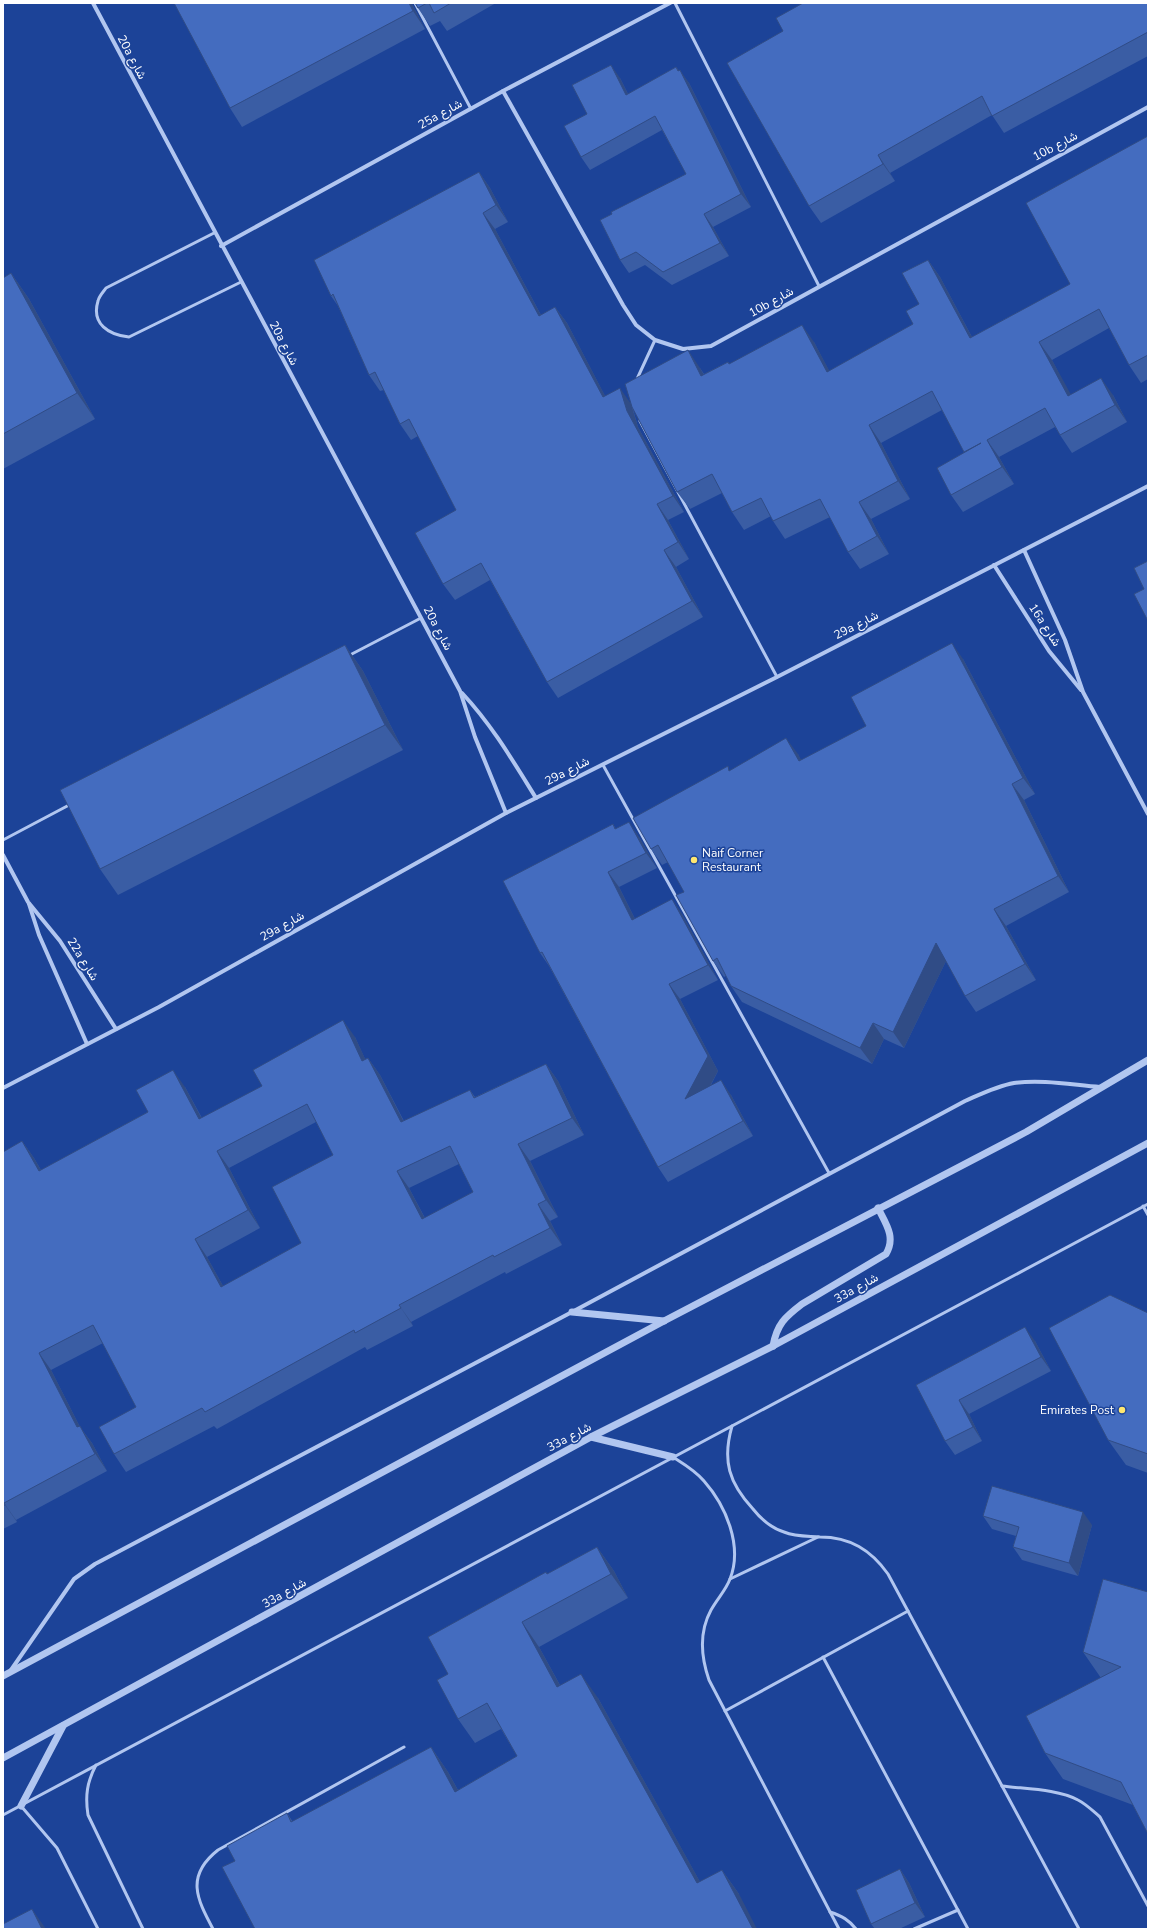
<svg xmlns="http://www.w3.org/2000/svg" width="1151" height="1932" viewBox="0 0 1151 1932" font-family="'Nunito Sans',Vazirmatn,sans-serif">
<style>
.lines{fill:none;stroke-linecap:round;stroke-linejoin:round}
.service{stroke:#b1c6f0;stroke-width:3}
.minor{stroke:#b1c6f0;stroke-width:4}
.tertiary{stroke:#b1c6f0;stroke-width:7}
.wall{fill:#3a5da4;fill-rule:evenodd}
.shaded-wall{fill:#304c86}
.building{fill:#446cbf;stroke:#304c86;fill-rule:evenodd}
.poi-dot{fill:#ffe770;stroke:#1c4398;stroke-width:1.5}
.labels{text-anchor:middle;stroke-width:3;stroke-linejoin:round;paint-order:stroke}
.street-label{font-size:12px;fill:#fff;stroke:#1c4398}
.poi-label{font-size:12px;fill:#fff;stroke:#1c4398;text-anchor:start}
</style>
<rect width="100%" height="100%" fill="#1c4398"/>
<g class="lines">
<g class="service">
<polyline points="415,3 471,109"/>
<polyline points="675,3 819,286"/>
<path d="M214,233l-108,55c-2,3 -7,8 -8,13 -7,23 11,34 31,36l112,-55"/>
<polyline points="637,379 655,340"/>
<polyline points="640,421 777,677"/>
<polyline points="348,656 421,618"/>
<polyline points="603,765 829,1173"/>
<polyline points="3,840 71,804"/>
<polyline points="1143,1206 1148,1215"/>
<path d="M732,1426c-10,35 -3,57 21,83 8,10 18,19 31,23 12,5 23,4 36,5 30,0 51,13 68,37l191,355"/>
<path d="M673,1457c11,7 23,14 31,24 22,25 39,65 26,98 -4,11 -13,20 -19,31 -12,22 -10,47 -2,70l130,249"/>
<polyline points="730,1579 818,1537"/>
<polyline points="823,1657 968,1929"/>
<polyline points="725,1711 908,1611"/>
<path d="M96,1765c-9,17 -11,31 -8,50l55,114"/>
<path d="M1002,1786c23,3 56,3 76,14 8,4 15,11 22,17l48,89"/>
<polyline points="21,1806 57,1848 98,1929"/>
<polyline points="3,1815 1148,1204"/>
<path d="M830,1912c12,4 19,8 26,17"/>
<path d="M213,1929c-16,-30 -28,-53 5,-79l186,-103"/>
<polyline points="914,1929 958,1910"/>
</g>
<g class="minor">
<polyline points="93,3 460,691 475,737 506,813"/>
<polyline points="503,91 623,305 636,325 655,340 683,349 711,346 1148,107"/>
<polyline points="221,246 503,91 670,3"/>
<polyline points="1024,550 1065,640 1083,692 1148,814"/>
<polyline points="994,565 1049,651 1081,690"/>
<path d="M462,693c30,32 51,68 74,105"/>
<polyline points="3,855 28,902 60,941 116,1029"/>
<polyline points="29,904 39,935 87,1044"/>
<polyline points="3,1088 159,1007 506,813 777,677 1148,486"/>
<path d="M11,1670l63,-91 21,-15 477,-252 393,-211c16,-7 32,-15 49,-18 28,-4 59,2 86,4"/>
</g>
<g class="tertiary">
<polyline points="572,1312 664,1321"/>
<path d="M773,1346c4,-22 12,-29 29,-42l84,-50c10,-17 0,-30 -8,-46"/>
<polyline points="591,1437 673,1457"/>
<polyline points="3,1676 664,1321 1026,1132 1148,1060"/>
<polyline points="3,1758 591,1437 773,1346 1148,1143"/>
<polyline points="21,1806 63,1726"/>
</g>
</g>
<g class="wall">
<polygon points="415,3 496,3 447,31 440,21 430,26 418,8"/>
<polygon points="1148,3 1148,56 1004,133 992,115 890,173 895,181 821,223 809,206 727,63"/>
<polygon points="412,4 425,29 242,127 230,108"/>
<polygon points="676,67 689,83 751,207 713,227 729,256 672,285 645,265 629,273 620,260 612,214 686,174 662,130 590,170 581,157 587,114 620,78 628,94"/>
<polygon points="1148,136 1148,379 1141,383 1129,365 1109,328 1052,360 1070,395 1113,395 1127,422 1072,453 1060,435 1055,427 999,457 1014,484 963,512 951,495 964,452 942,410 881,443 910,499 871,519 889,554 860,569 848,552 830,517 785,539 773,521 771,516 744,530 732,512 722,493 690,509 677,492 633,409 638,427 684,512 668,520 689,559 676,567 703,617 558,698 547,682 490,580 455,600 443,584 456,510 418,436 411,440 400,424 384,390 380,391 369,375 338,306 331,296 479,172 490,188 508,222 495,229 541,315 555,307 567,323 605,396 630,403 700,368 704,374 728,362 730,364 814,342 829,371 913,324 919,304 928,260 940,277 972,337 1070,284"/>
<polygon points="11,273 29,299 95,419 3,469 3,278"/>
<polygon points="345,645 363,671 403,750 118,895 100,869"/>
<polygon points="963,659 1035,794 1024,800 1069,892 1006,926 1036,980 976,1012 965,996 946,961 904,1048 884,1039 872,1064 742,1002 731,986 726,976 724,977 713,961 684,892 668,862 662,865 651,849 730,770 798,754 801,761 866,726"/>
<polygon points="613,824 616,829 639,837 657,868 619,887 635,919 682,914 718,980 680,999 718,1071 711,1085 731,1095 753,1136 668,1182 658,1167 549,966 540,953"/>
<path d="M355,1037l10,22 3,-1 12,17 24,46 66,-31 5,7 71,-33 12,17 26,54 -54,26 28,56 -8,4 12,24 -56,29 -1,-2 -94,50 2,4 -46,24 -2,-3 -148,82 -3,-3 -88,46 -12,-18 22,-47 -33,-64 -52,27 29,57 12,16 15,28 -91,49 1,2 -14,7v-377l19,-11 12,17 7,12 107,-58 37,-25 17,31zM316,1122l17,33 -32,88 -78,43 -16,-29 53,-29 -31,-60zM459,1164l14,28 -48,26 -16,-30z"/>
<polygon points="1148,1313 1148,1473 1126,1465 1108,1440"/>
<polygon points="1035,1341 1051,1371 969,1414 982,1441 955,1455 945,1441 916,1385"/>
<polygon points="983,1516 1092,1525 1078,1576 1022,1560 1013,1547 1016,1536 992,1529"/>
<polygon points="597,1547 614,1571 628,1598 539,1647 560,1685 598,1698 700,1882 722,1870 739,1894 235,1861 287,1813 293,1822 431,1747 448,1772 458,1790 517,1756 501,1729 475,1743 458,1719 448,1674 547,1574"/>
<polygon points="1148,1592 1133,1805 1063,1779 1045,1753 1101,1678 1083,1652"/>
<polygon points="900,1869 909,1883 925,1917 899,1929 875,1929 871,1924"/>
</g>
<g class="shaded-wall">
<polygon points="409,3 413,3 412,4 425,29 413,11"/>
<polygon points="611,65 620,78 635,108 626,95"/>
<polygon points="676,67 683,76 680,70 689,83 751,207 741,194"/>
<polygon points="878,155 890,173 895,181 883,164"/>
<polygon points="479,172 490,188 508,222 496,205"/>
<polygon points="483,213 495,229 550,332 539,316"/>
<polygon points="704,214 713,227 729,256 720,243"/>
<polygon points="928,260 940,277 982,356 970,338"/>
<polygon points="11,273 29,299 95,419 77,393"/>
<polygon points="555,307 567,323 614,413 603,397"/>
<polygon points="802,325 814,342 839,389 827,372"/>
<polygon points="1039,342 1052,360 1081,413 1068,396"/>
<polygon points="688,350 700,368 714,393 701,376"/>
<polygon points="1101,378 1113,395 1127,422 1115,405"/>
<polygon points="620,388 631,404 638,427 684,512 673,496 627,411"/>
<polygon points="869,425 881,443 910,499 898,481"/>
<polygon points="987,440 999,457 1014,484 1002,467"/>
<polygon points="859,502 871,519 889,554 877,536"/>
<polygon points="657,504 668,520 689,559 678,542"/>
<polygon points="664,550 676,567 703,617 692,601"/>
<polygon points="952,643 963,659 1035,794 1023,778"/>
<polygon points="345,645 363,671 403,750 385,725"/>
<polygon points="786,738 798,754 811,778 799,761"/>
<polygon points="1012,784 1024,800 1069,892 1058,876"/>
<polygon points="629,822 639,837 657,868 646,853"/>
<polygon points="608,872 619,887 643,935 632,920"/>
<polygon points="672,899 682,914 718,980 708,965"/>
<polygon points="994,909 1006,926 1036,980 1025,964"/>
<polygon points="936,943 947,959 904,1048 893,1032"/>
<polygon points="669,984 680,999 718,1071 695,1114 685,1099"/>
<polygon points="343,1020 355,1037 374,1078 362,1061"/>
<polygon points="873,1023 884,1039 872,1064 860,1048"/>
<polygon points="368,1058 380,1075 413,1140 401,1122"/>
<polygon points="546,1064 558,1081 584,1135 572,1118"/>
<polygon points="173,1070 185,1087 211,1136 199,1119"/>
<polygon points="721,1080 731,1095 753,1136 743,1121"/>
<polygon points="22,1141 34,1158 51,1188 39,1171"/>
<polygon points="518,1144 530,1161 558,1217 546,1200"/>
<polygon points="217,1151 229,1168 260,1228 248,1210"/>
<polygon points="397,1171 409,1188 434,1236 422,1219"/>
<polygon points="538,1204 550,1221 562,1245 550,1228"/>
<polygon points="195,1239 207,1257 233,1304 221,1287"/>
<polygon points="399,1305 411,1322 413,1326"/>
<polygon points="1025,1327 1035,1341 1051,1371 1041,1357"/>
<polygon points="39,1353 51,1370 80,1427 92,1443 107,1471 77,1427"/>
<polygon points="959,1400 969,1414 982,1441 973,1427"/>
<polygon points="4,1503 16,1520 17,1522 5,1505"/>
<polygon points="1083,1512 1092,1525 1078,1576 1069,1563"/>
<polygon points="597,1547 614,1571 628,1598 611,1574"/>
<polygon points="522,1622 539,1647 574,1711 557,1687"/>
<polygon points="581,1674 598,1698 714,1907 697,1883"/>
<polygon points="431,1747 448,1772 472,1816 455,1792"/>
<polygon points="900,1869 909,1883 925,1917 915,1903"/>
<polygon points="722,1870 739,1894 757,1929 753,1929"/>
<polygon points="32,1909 46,1929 42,1929"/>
</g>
<g class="building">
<polygon points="174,3 409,3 413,11 230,108"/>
<polygon points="415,3 427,3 418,8"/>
<polygon points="429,3 451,3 434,13"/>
<polygon points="803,3 1148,3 1148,32 992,116 982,96 878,155 883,164 809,206 727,63 783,31 776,18"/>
<polygon points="611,65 626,95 676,67 678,71 680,70 741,194 704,214 720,243 663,272 636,252 620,260 600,220 612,214 611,212 686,174 655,116 581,157 564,126 587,114 572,85"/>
<polygon points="1148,136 1148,355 1129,365 1099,309 1039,342 1068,396 1101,378 1115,405 1060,435 1045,408 987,440 1002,467 951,495 937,468 981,443 964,452 932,391 869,425 898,481 859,502 877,536 848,552 820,499 773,521 761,498 732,512 712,474 677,492 632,407 625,384 688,350 701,376 728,362 729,364 802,325 827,372 913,324 906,311 919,304 902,273 928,260 970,338 1070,284 1026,203"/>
<polygon points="479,172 496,205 483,213 539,316 555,307 603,397 620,388 627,411 673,496 657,504 678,542 664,550 692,601 547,682 481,563 443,584 415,533 456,510 409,419 400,424 375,372 369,375 333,294 331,296 314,260"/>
<polygon points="11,273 77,393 3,434 3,278"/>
<polygon points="1148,561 1148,621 1134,594 1144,589 1134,568"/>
<polygon points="952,643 1023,778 1012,784 1058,876 994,909 1025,964 965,996 936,943 893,1032 873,1023 860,1048 731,986 717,958 713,961 676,895 684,892 658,845 651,849 633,818 728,766 729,771 786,738 799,761 866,726 851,697"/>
<polygon points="345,645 385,725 100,869 60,790"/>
<polygon points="629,822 646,853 608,872 632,920 672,899 708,965 669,984 708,1056 685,1099 721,1080 743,1121 658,1167 542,952 540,953 503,881 613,824 615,829"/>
<path d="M343,1020l19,41 6,-3 33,64 69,-32 4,8 72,-34 26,54 -54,26 28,56 -8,4 12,24 -56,29 -1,-2 -94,50 2,3 -46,25 -1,-3 -149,82 -3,-4 -88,46 -15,-27 37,-20 -43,-82 -54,28 38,74 3,-1 15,28 -91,49 1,2 -2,1v-354l19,-11 17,30 109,-59 -12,-22 37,-20 26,49 63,-33 -9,-16zM307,1104l26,51 -61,32 29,56 -80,44 -26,-48 53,-29 -31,-59zM450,1146l23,46 -51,27 -25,-48z"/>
<polygon points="1110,1295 1148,1313 1148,1454 1108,1440 1049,1328"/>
<polygon points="1025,1327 1041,1357 959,1400 973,1427 945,1441 916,1385"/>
<polygon points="992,1486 1083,1512 1069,1563 1013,1547 1019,1527 983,1516"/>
<polygon points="597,1547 611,1574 522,1622 557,1687 581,1674 697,1883 722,1870 753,1929 255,1929 222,1867 235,1861 227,1846 287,1813 291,1822 431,1747 455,1792 517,1756 487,1703 458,1719 437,1680 448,1674 428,1637 546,1572 547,1574"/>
<polygon points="1103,1579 1148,1592 1148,1834 1121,1782 1045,1753 1026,1716 1121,1667 1083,1652"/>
<polygon points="900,1869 915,1903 871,1924 856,1890"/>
<polygon points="32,1909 42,1929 3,1929 3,1924"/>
</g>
<g class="poi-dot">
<circle cx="694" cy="860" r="4"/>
<circle cx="1122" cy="1410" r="4"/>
</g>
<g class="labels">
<g class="street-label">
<text transform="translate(132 57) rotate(62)" y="4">20a شارع</text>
<text transform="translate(440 114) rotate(-29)" y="4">25a شارع</text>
<text transform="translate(1055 146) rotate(-28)" y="4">10b شارع</text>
<text transform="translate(771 302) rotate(-29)" y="4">10b شارع</text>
<text transform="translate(284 343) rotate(62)" y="4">20a شارع</text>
<text transform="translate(856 625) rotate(-27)" y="4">29a شارع</text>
<text transform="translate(1045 625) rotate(57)" y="4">16a شارع</text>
<text transform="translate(438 628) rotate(62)" y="4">20a شارع</text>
<text transform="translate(567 771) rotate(-27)" y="4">29a شارع</text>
<text transform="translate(282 926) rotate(-29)" y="4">29a شارع</text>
<text transform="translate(83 959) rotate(58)" y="4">22a شارع</text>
<text transform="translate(856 1288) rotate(-29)" y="4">33a شارع</text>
<text transform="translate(569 1437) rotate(-28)" y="4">33a شارع</text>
<text transform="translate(284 1593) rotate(-29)" y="4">33a شارع</text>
</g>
<g class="poi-label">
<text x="702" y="857">Naif Corner<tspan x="702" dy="14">Restaurant</tspan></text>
<text x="1114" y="1414" text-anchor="end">Emirates Post</text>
</g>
</g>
<rect width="1151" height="1932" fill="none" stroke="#ffffff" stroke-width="8"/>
</svg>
